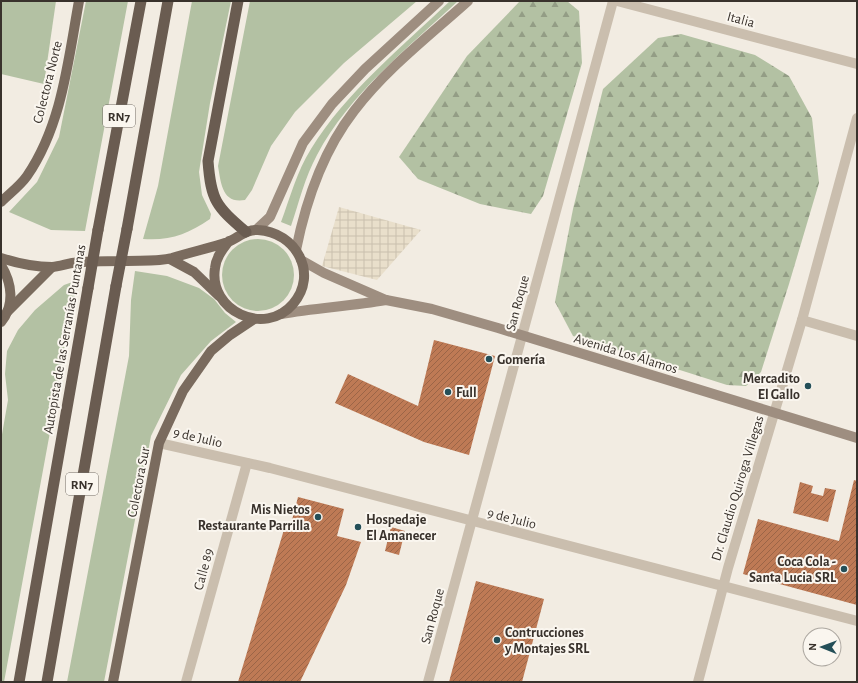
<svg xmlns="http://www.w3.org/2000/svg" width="858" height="683" viewBox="0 0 858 683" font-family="'Alegreya Sans',sans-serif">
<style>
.green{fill:#b3c1a3}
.forest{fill:url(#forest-firs)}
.plaza{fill:url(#plaza-grid)}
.building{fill:url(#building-hatch)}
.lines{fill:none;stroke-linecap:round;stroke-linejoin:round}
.minor{stroke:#cabeae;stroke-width:10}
.secondary{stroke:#9e8e80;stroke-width:10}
.primary{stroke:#7a6b5e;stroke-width:10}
.trunk{stroke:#6a5c51;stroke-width:11}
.trunk-bridge{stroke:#6a5c51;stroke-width:11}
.poi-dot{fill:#244f58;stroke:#faf6ef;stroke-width:1.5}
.labels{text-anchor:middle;stroke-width:4;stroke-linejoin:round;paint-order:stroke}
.shield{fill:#faf6ef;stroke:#736d66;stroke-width:1}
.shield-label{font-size:13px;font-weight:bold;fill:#39322c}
.street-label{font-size:14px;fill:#39322c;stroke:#faf6ef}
.poi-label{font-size:14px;font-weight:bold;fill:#39322c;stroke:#faf6ef;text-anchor:start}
</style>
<defs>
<pattern id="forest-firs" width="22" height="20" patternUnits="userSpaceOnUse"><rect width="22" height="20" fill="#b3c1a3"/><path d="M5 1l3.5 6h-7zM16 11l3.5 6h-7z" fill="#939d85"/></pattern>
<pattern id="plaza-grid" width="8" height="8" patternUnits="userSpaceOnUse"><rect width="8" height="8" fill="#e9dfcb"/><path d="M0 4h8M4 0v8" fill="none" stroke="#c9c0ae"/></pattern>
<pattern id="building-hatch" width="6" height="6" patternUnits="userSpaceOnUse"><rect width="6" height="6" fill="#be7a55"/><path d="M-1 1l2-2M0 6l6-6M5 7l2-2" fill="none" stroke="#9b6547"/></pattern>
</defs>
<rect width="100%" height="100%" fill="#f2ece2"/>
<g class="green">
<polygon points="1,1 56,1 44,84 1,74"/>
<polygon points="86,1 128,1 85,231 51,230 9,212 37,182 59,137"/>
<path d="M192,1h39l-21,102 -11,69 3,23 9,19 -1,5c-22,15 -40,22 -67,20l15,-53z"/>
<path d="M250,1h167l-73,62 -49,49 -24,34 -19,44 -7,10c-23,4 -24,-17 -27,-34z"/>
<path d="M450,1h8c-50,47 -108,92 -141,154 -12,22 -18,47 -26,71l-10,-4c9,-24 16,-51 30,-73 35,-57 91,-102 139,-148z"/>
<circle cx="258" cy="275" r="36"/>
<polygon points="135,271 167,276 199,288 214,299 225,313 236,322 211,341 181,375 151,436 104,682 67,682 129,356 131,300"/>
<polygon points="78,280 4,682 1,682 1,440 8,400 5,374 7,351 18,330 35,310 64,285"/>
</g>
<g class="forest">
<polygon points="520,1 567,1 579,11 582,63 543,196 531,214 480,204 418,179 399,157 467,56"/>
<polygon points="681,34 755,55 789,76 812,118 819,183 789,284 761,372 746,386 727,385 573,336 555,302 573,209 603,89 658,38"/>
</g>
<polygon class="plaza" points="339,207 421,230 377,280 322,266"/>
<g class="building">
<polygon points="434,340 495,356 469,455 424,442 335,403 348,374 418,406"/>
<polygon points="854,480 857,481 857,605 743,574 758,519 839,541"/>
<polygon points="800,482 813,486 811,493 823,496 825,488 836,490 828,522 793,513"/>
<polygon points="298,497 344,509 337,536 361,542 346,585 300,682 238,682 286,523 291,524"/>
<polygon points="391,527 405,531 399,555 385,551"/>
<polygon points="476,581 544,599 522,682 449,682"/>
</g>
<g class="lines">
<g class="minor">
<polyline points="617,1 857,64"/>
<polyline points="802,320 857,336"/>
<polyline points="159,443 270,468 857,621"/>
<polyline points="186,682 247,463"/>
<polyline points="428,682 613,1"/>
<polyline points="698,682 728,568 802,320 857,118"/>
</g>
<g class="secondary">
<polyline points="256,230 270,217 303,143 332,104 365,69 439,1"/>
<path d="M296,250c10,-50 27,-99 58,-139 32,-42 75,-75 114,-110"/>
<polyline points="301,260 324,273 386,300 432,309 498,328 857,438"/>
<path d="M281,314c35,-6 70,-8 105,-14"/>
</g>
<g class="primary">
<path d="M1,202c8,-8 19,-16 26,-26 35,-51 41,-115 52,-175"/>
<path d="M1,258c16,5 34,9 51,9 6,0 14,-3 20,-4 17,-2 35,-2 52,-2 15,-1 34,1 48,-3 19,-6 38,-10 56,-16 10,-4 18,-13 30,-12 38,2 61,44 35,74 -28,33 -85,7 -78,-36 1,-11 8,-19 14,-27"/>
<polyline points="170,259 194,272 219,296"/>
<path d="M1,265c11,18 14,40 0,57"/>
<polyline points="7,312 52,267"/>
<polyline points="113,682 159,443 183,391 211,351 230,335 254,319"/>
</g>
<g class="trunk">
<path d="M238,1l-30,160c3,40 8,45 38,71"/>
<polyline points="127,229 168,1"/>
<polyline points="98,230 141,1"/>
<polyline points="19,682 88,288"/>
<polyline points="47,682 116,286"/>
</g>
<g class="trunk-bridge">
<polyline points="116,286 127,229"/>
<polyline points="88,288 98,230"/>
</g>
</g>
<g class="poi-dot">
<circle cx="489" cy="359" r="4"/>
<circle cx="808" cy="386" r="4"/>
<circle cx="448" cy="392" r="4"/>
<circle cx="318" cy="517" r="4"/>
<circle cx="358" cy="527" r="4"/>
<circle cx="844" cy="569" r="4"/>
<circle cx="497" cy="640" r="4"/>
</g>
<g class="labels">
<g class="shield">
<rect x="103" y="105" width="32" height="22" rx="3"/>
<rect x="66" y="473" width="32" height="22" rx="3"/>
</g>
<g class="shield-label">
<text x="119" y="121">RN7</text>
<text x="82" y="489">RN7</text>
</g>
<g class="street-label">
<text transform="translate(741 19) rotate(15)" y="5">Italia</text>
<text transform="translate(47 82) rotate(-76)" y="5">Colectora Norte</text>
<text transform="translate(517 303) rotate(-75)" y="5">San Roque</text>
<text transform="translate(64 339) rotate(-80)" y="5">Autopista de las Serranías Puntanas</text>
<text transform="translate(626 353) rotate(17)" y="5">Avenida Los Álamos</text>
<text transform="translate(198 437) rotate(13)" y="5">9 de Julio</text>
<text transform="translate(138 482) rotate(-79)" y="5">Colectora Sur</text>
<text transform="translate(737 488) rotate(-73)" y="5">Dr. Claudio Quiroga Villegas</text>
<text transform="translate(512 518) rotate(14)" y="5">9 de Julio</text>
<text transform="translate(203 569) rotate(-75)" y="5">Calle 89</text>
<text transform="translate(432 616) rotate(-75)" y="5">San Roque</text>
</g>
<g class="poi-label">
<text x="497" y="364">Gomería</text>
<text x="800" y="383" text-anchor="end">Mercadito<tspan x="800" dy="16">El Gallo</tspan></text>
<text x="456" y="397">Full</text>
<text x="310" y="514" text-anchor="end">Mis Nietos<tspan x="310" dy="16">Restaurante Parrilla</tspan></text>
<text x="366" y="524">Hospedaje<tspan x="366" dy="16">El Amanecer</tspan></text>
<text x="836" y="566" text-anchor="end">Coca Cola -<tspan x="836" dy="16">Santa Lucia SRL</tspan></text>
<text x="505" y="637">Contrucciones<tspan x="505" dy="16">y Montajes SRL</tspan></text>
</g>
</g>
<rect width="858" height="683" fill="none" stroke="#39322c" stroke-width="4"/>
<g transform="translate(822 647) rotate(271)"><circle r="19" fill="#faf6ef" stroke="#ada8a1"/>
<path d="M0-3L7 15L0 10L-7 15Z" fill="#244f58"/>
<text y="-6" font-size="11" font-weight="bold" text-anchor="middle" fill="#39322c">N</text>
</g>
</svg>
